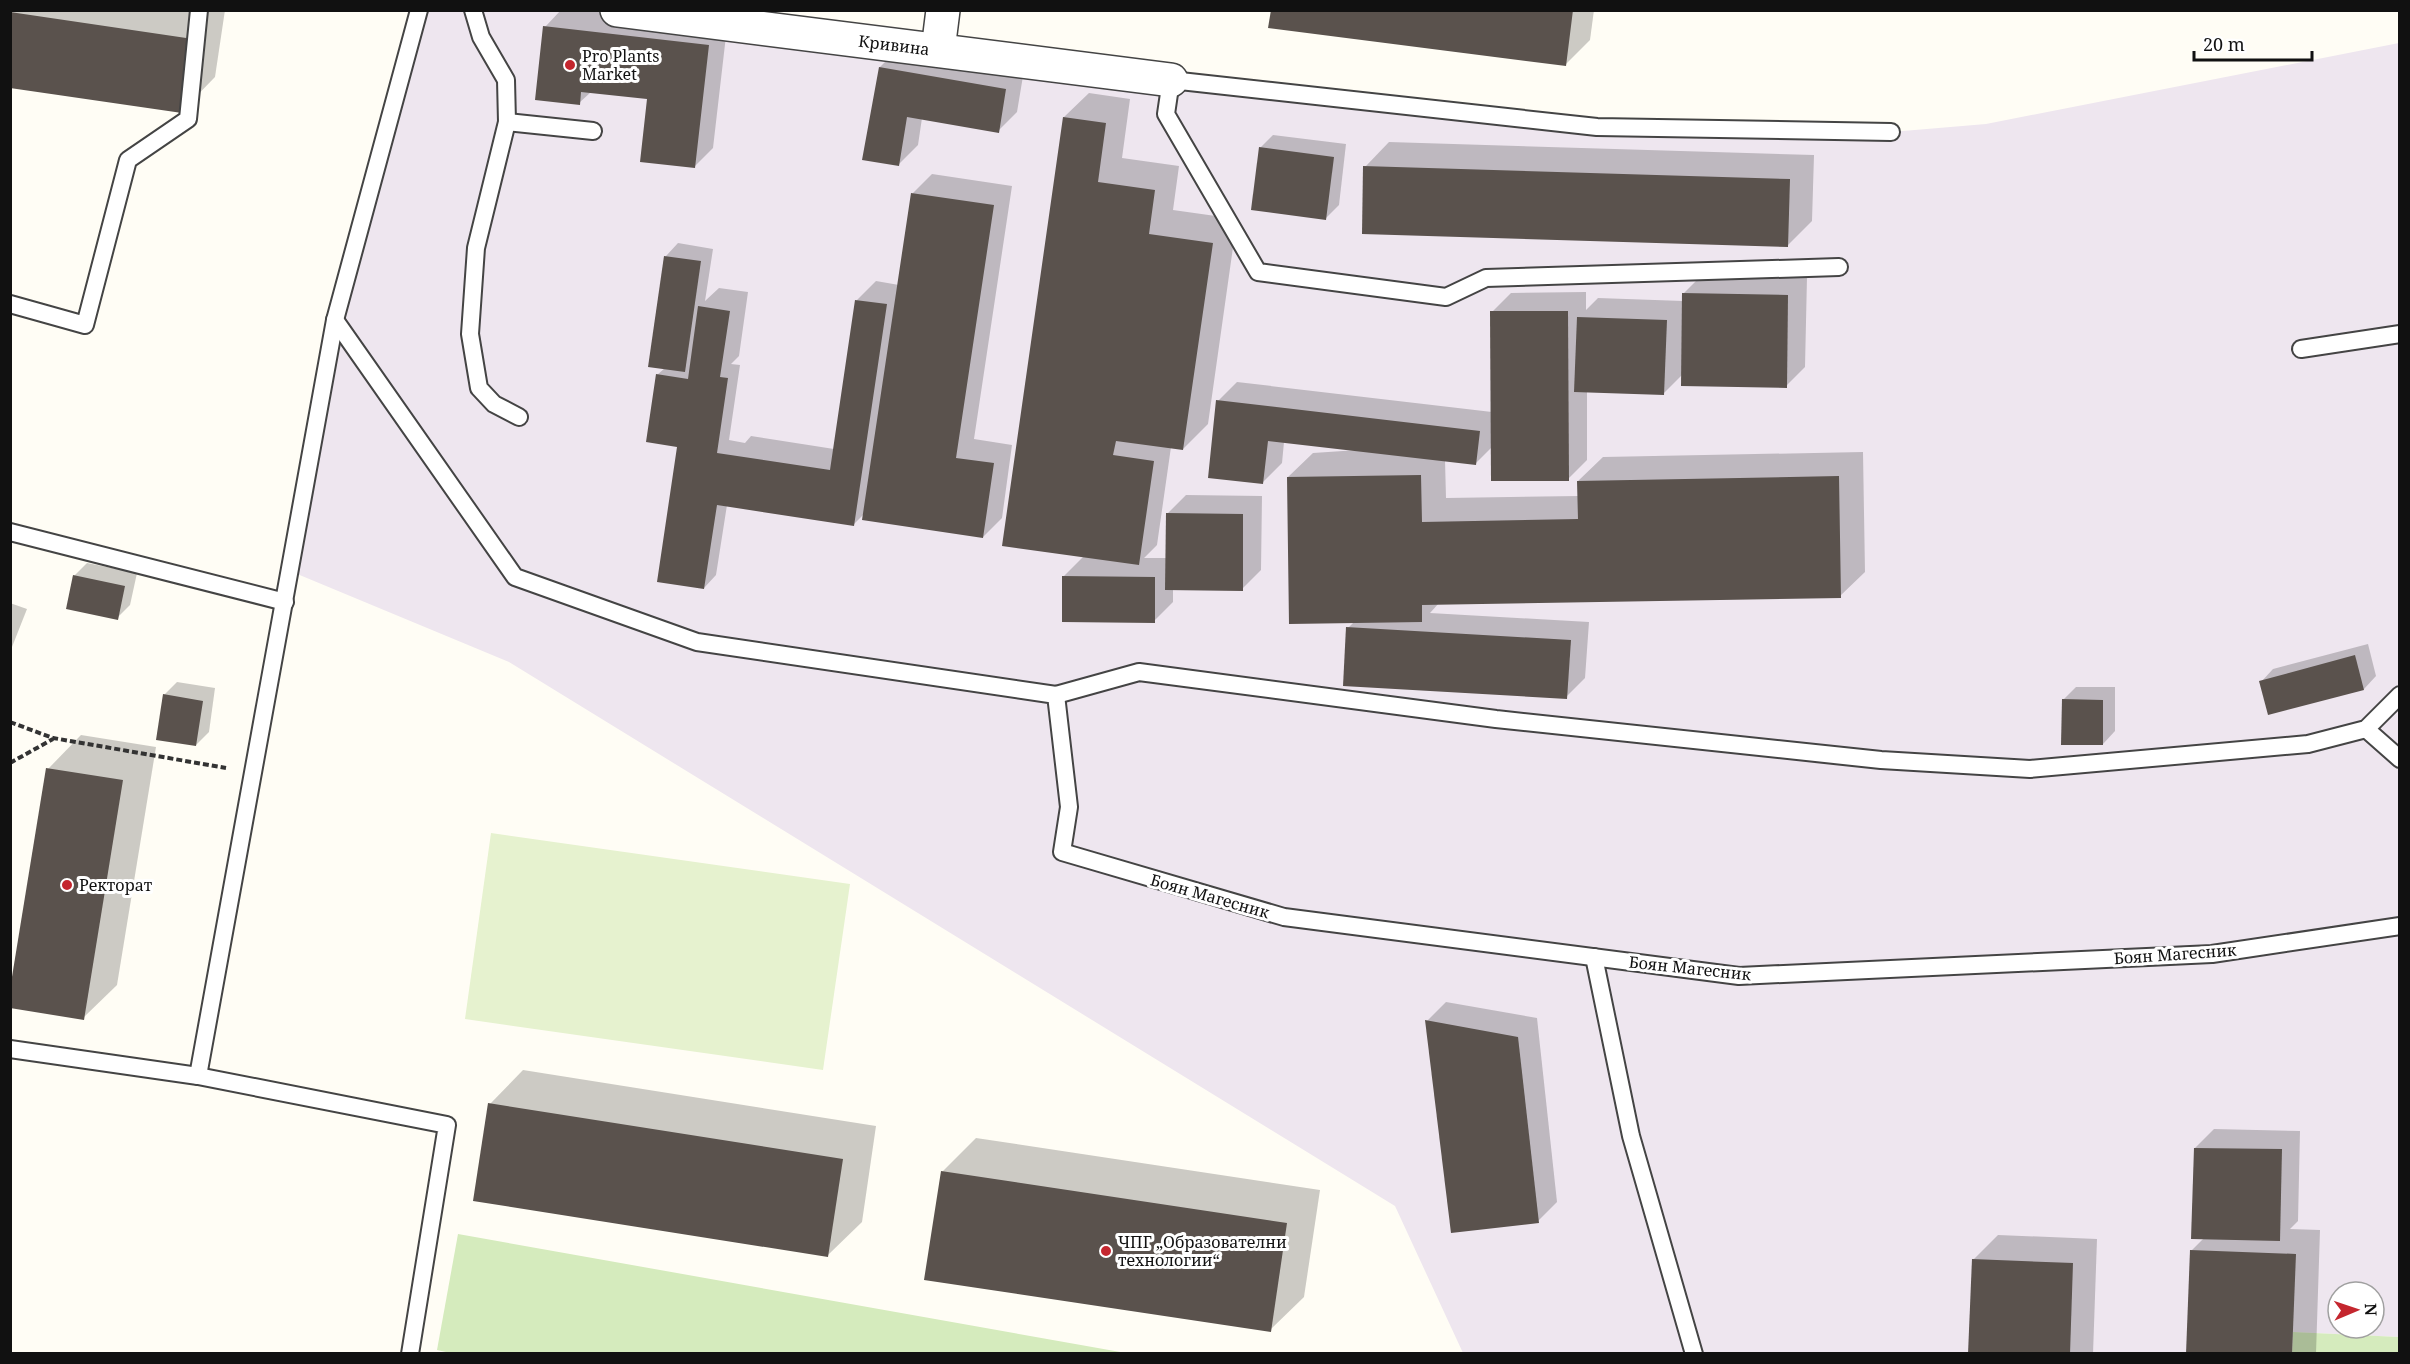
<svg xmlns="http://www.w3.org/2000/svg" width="2410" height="1364" viewBox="0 0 2410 1364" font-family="'Noto Serif',serif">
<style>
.industrial{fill:#eee6ef;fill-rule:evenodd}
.green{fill:#d5ebbd}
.pitch{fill:#e6f2cf}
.shadow{fill:#0003}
.building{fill:#5a524d}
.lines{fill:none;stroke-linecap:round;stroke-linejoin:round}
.lane-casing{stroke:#444;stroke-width:20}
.street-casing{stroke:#444;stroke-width:36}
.path{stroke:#333;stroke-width:4;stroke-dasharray:6 3;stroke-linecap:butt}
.lane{stroke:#fff;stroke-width:16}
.street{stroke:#fff;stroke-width:33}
.poi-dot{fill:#c4262e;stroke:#fff;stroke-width:2}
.labels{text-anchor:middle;stroke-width:6;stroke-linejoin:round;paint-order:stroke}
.street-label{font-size:16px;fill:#111;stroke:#fff}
.poi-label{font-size:16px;fill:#111;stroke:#fff;text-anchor:start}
</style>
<rect width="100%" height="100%" fill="#fffdf5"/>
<path class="industrial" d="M419,11h198l980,116 294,5 95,-8 413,-81v1294l-106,-5 -1,22 -829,-1 -68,-147 -886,-544 -219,-91 45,-251zM2338,1292h36v36h-36z"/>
<g class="green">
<polygon points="458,1234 1126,1353 455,1354 437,1350"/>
<polygon points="2293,1332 2399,1337 2399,1353 2292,1353"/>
</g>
<polygon class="pitch" points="491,833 850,884 823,1070 465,1019"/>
<g class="shadow">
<polygon points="10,10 225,10 215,77 182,111 10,86"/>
<polygon points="561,10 585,10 727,27 713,148 694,167 649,98 591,92 579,103 545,27"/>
<polygon points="1272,10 1594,10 1590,40 1566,64"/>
<polygon points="899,48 1024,70 1017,112 998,131 922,118 918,145 899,164 880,67"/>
<polygon points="1089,93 1130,99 1122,158 1179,166 1173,210 1237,219 1208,424 1183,449 1171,447 1157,545 1144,558 1167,558 1167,514 1186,495 1262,496 1261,570 1242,589 1173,588 1173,602 1154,621 1063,577 1084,556 1064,117"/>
<polygon points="1273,135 1346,144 1339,205 1326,218 1260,148"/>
<polygon points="1389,142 1814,155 1812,221 1787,246 1365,167"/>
<polygon points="932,174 1012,186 974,439 1012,445 1002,518 983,537 865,513 854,524 727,505 716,575 704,588 679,446 657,375 665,368 666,256 678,243 713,249 705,301 719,288 748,292 739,356 731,364 740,365 729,440 745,443 751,436 834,449 857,300 876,281 899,285 913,193"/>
<polygon points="1702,275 1807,277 1805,367 1786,386 1682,375 1663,394 1587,391 1587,460 1568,479 1492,447 1475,464 1445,460 1446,498 1579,496 1578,481 1603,457 1863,452 1865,572 1840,596 1439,603 1430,613 1589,622 1585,678 1566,697 1348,628 1354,622 1288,477 1313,453 1358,450 1284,442 1282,463 1263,482 1218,401 1237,382 1492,412 1492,312 1511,293 1586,292 1586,310 1598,298 1683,301 1683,294"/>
<polygon points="87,563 137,573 130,605 117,618 74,576"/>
<polygon points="10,603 27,609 10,652"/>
<polygon points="2368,644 2376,676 2364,689 2261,682 2273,669"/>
<polygon points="177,682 215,688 209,732 196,745 164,695"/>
<polygon points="2076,687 2115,687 2115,731 2103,744 2063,700"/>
<polygon points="81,735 156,747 117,985 83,1018 48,769"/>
<polygon points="1446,1002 1537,1018 1557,1202 1538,1221 1427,1021"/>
<polygon points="523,1070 876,1126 862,1222 828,1255 490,1104"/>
<polygon points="2214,1129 2300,1131 2298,1221 2290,1229 2320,1230 2316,1354 2187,1354 2191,1251 2204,1238 2195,1148"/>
<polygon points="976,1138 1320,1190 1304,1297 1270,1330 942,1172"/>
<polygon points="1998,1235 2097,1239 2093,1354 1970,1354 1973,1260"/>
</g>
<g class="building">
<polygon points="1271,10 1573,10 1566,66 1268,28"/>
<polygon points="10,12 193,39 182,113 10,88"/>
<polygon points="543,26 709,45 695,168 640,162 647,99 581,92 580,105 535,100"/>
<polygon points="879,67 1006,89 999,133 907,117 899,166 862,160"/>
<polygon points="1063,117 1106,123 1098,182 1155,190 1149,234 1213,243 1183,450 1116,441 1113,455 1154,461 1139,565 1002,546"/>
<polygon points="1259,147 1334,157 1326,220 1251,210"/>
<polygon points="1363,166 1790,179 1788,247 1362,234"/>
<polygon points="911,193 994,205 956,458 994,463 983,538 862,520"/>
<polygon points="664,256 701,261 685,372 648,367"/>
<polygon points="1682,293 1788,295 1787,388 1681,386"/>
<polygon points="855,300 887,304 854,526 717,505 704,589 657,582 677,447 646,442 656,374 688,379 698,306 730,311 720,377 728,378 717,453 830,470"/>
<polygon points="1490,311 1568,311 1569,481 1491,481"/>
<polygon points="1577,317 1667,320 1664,395 1574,392"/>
<polygon points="1216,400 1480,431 1476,465 1268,441 1263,484 1208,478"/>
<polygon points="1421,475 1422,522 1578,519 1577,481 1839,476 1841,598 1422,605 1422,622 1289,624 1287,477"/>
<polygon points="1166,513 1243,514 1243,591 1165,590"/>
<polygon points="73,575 125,586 118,620 66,609"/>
<polygon points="1062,576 1155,577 1155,623 1062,622"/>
<polygon points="1346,627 1571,640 1567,699 1343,686"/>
<polygon points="2355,655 2364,690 2268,715 2259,681"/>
<polygon points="163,694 203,701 196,746 156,740"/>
<polygon points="2062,699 2103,700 2103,745 2061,745"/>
<polygon points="46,768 123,780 84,1020 10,1008 10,989"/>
<polygon points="1425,1020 1518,1037 1539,1223 1451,1233"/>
<polygon points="488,1103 843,1159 828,1257 473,1201"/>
<polygon points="2194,1148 2282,1149 2280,1241 2191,1239"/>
<polygon points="941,1171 1287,1223 1271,1332 924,1280"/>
<polygon points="2190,1250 2296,1254 2292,1354 2186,1354"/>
<polygon points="1972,1259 2073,1263 2070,1354 1968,1354"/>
</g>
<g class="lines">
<g class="lane-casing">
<g id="lane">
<polyline points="473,10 481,37 506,80 507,122 476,248 470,334 479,388 494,404 519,417"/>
<polyline points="507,122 593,131"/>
<polyline points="1839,267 1486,278 1446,297 1258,272 1166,114 1171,80 1597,127 1891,132"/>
<polyline points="10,304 85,325 128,160 188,119 199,10"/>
<polyline points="335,320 515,577 697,642 1056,695 1069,807 1062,852 1284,917 1739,976 2212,954 2400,926"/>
<polyline points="2301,349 2400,334"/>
<polyline points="10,532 285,602"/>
<polyline points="1056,695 1139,672 1496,719 1881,760 2030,769 2308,744 2366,729 2400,695"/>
<polyline points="2366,729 2400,759"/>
<polyline points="1594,957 1631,1136 1694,1354"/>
<polyline points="10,1049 198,1076 447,1125 410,1354"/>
<polyline points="198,1076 335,320 419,10"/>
</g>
</g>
<g class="street-casing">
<g id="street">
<polyline points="617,10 1171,80"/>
<polyline points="938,50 943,10"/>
</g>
</g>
<g class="path">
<polyline points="10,722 53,738 226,768"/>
<polyline points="10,763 53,739"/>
</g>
<use href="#lane" class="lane"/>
<use href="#street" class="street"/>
</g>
<g class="poi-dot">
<circle cx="570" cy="65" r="6"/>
<circle cx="67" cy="885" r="6"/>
<circle cx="1106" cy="1251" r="6"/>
</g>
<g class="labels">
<g class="street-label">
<text transform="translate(894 45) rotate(7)" y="6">Кривина</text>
<text transform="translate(1210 896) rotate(16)" y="6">Боян Магесник</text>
<text transform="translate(2175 954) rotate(-4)" y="6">Боян Магесник</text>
<text transform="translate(1690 968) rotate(6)" y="6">Боян Магесник</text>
</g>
<g class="poi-label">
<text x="582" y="62">Pro Plants<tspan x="582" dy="18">Market</tspan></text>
<text x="79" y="891">Ректорат</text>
<text x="1118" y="1248">ЧПГ „Образователни<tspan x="1118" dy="18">технологии“</tspan></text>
</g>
</g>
<rect width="2410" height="1364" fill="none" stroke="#111111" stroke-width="24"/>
<g transform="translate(2356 1310) rotate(88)"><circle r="28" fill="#ffffff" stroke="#a0a0a0" stroke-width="1.5"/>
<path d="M0-4.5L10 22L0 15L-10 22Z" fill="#c4262e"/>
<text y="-9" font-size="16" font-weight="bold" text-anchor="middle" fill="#111111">N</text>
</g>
<path d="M2194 51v9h118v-9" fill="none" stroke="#111111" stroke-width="3"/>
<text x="2203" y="51" font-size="18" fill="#111111" stroke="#ffffff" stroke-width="4.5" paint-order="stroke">20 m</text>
</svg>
